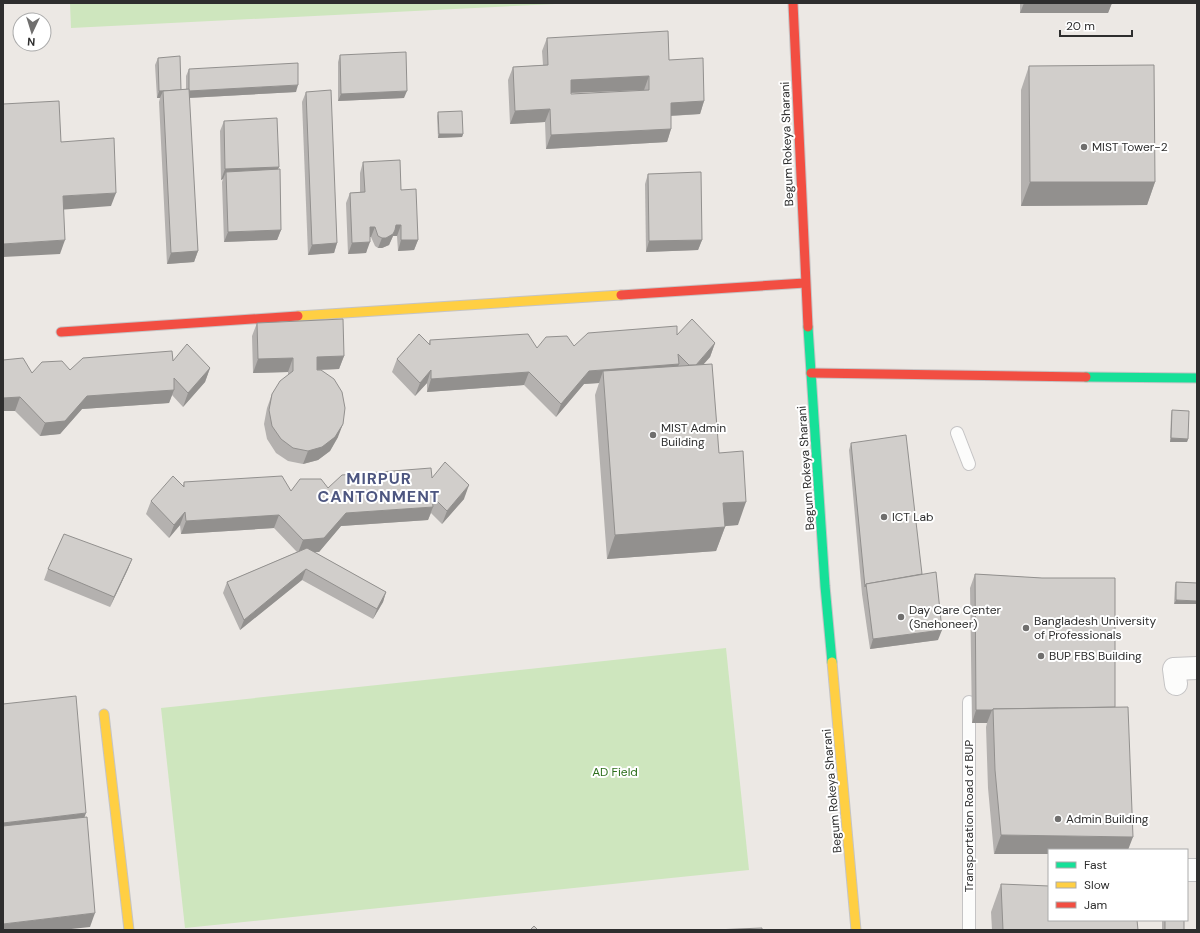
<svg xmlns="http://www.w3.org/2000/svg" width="1200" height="933" viewBox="0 0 1200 933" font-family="'DM Sans',sans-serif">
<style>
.green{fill:#cee6be}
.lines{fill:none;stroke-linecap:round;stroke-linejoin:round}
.lane-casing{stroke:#c5c4c5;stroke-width:14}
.street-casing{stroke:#c5c4c5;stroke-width:24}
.fast-casing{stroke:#c5c4c5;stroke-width:11}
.slow-casing{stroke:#c5c4c5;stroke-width:11}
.jam-casing{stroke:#c5c4c5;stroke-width:11}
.lane{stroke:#fcfcfb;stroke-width:12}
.street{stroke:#fcfcfb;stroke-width:22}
.fast{stroke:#16e098;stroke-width:9}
.slow{stroke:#ffcf43;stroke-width:9}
.jam{stroke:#f24e42;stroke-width:9}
.wall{fill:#b4b1af;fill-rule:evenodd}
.shaded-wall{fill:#92908e}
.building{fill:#d1cecb;stroke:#92908e;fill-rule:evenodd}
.poi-dot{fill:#706f6e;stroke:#fff;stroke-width:1.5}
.labels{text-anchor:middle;stroke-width:4;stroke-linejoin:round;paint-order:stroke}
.street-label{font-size:12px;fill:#2e2e2e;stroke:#fff}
.poi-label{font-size:12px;fill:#2e2e2e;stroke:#fff;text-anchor:start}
.park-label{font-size:12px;fill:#2c6e1b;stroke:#fff}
.district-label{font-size:16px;font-weight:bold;letter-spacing:1px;fill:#4d5680;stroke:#fff}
</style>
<rect width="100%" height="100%" fill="#ece8e4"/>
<g class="green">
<polygon points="70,3 576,3 71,28"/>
<polygon points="726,648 749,870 185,928 161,708"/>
</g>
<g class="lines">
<g class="lane-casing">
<g id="lane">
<polyline points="957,433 969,464"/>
<polyline points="969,930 969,702"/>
</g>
</g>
<g class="street-casing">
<g id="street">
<polyline points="1176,684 1174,669 1197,668"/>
<polyline points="1187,870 1197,870"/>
</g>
</g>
<g class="fast-casing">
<g id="fast">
<polyline points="808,327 825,586 832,662"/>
<polyline points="1086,377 1197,378"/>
</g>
</g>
<g class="slow-casing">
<g id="slow">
<polyline points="298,316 621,295"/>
<polyline points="832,662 856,930"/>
<polyline points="104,714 129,930"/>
</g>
</g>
<g class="jam-casing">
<g id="jam">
<polyline points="793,3 808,327"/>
<polyline points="621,295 805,283"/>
<polyline points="61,332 298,316"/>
<polyline points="811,373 1086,377"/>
</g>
</g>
<use href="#lane" class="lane"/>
<use href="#street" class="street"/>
<use href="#fast" class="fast"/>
<use href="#slow" class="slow"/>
<use href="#jam" class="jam"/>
</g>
<g class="wall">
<polygon points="1020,3 1112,3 1108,13 1020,13"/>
<path d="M547,38l122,22 35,41 -4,13 -29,2v13l-4,13 -121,7 -1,-27 -35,2 -2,-44 5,-13 30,-2 -1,-14zM644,90l-73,4v-1z"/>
<polygon points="340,55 404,98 338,101 338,62"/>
<polygon points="158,58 181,90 186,89 186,76 189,69 296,92 189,98 198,251 194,262 167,264 159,102 160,98 157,98 155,65"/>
<polygon points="1029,66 1155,182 1147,205 1021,206 1021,90"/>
<polygon points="306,92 337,243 334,253 308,255 302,102"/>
<polygon points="438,112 463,134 462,137 438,138 437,116"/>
<polygon points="224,121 278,170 281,230 277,240 224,242 222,182 223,179 221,180 220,131"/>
<polygon points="363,162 401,190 418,240 414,250 398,251 397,236 393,236 389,245 382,248 378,248 375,246 371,237 370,237 366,253 348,254 346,203 350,193 360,192 360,173"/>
<polygon points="648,174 702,240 698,250 646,252 645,184"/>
<polygon points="257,323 344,356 339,369 319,370 338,437 330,451 318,460 303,464 288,461 276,453 267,439 264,424 267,408 272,394 288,375 288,372 253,373 252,336"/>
<polygon points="677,335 715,343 710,357 703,364 719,453 738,525 725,526 725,527 716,551 607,559 595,395 599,383 584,384 556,417 524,385 427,392 427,383 415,396 392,372 397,359 429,343 430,340 537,348 574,346"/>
<polygon points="3,360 32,373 70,370 173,361 210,368 205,382 183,407 172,395 169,403 82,409 60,434 40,436 15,411 3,411"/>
<polygon points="1172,410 1188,439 1187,442 1170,442 1171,414"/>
<polygon points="851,443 922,574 938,640 870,649 862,594 849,450"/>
<polygon points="432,478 464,499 442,524 431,513 428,520 341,526 319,552 314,552 386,592 383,602 373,619 302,580 240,630 223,593 227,582 297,552 274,528 181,534 180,525 169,538 146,514 151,501 183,486 184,482 291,491 328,488"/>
<polygon points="132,559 128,569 110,607 44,580 48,569"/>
<polygon points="975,574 1042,578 1115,578 994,854 988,788 986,727 987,723 972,723 970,588"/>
<polygon points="1176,582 1197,583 1174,604 1175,585"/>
<polygon points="1001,884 1138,930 992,930 991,912"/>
<rect x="1162" y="920" width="22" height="10"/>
</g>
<g class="shaded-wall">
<polygon points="1024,3 1112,3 1108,13 1020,13"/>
<polygon points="649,76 644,90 566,93 571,80"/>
<polygon points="298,85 296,92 187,98 189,91"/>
<polygon points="181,90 163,91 160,98 157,98 159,91"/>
<polygon points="407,91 404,98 338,101 341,94"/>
<polygon points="704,101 700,114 666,116 671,103"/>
<polygon points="550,109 545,122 510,124 515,111"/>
<polygon points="671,129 667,142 546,149 551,135"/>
<polygon points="439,134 463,134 462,137 438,138"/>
<polygon points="279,167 275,177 226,172 223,179 221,180 225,169"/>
<polygon points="1030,182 1155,182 1147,205 1021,206"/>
<polygon points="116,193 111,206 58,210 63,196"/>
<polygon points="396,225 401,225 397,236 393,236 389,245 382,248 378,248 382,238"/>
<polygon points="370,227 375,227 371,237 366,237"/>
<polygon points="281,230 277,240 224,242 228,232"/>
<polygon points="65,240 60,254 3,257 3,244"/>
<polygon points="401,240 418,240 414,250 398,251"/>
<polygon points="702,240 698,250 646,252 649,241"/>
<polygon points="370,242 366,253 348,254 352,243"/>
<polygon points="337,243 334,253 308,255 312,245"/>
<polygon points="198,251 194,262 167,264 171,253"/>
<polygon points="715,343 710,357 688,382 693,369"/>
<polygon points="344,356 339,369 312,370 317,357"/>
<polygon points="293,358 288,372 253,373 258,359"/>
<polygon points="679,364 674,378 603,371 599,383 584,384 556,417 561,404 589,371"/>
<polygon points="210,368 205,382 183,407 188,393"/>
<polygon points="431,370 427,383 415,396 420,383"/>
<polygon points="529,372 524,385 427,392 431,379"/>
<polygon points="174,390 169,403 82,409 60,434 40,436 45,423 87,396"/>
<polygon points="20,397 15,411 3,411 3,398"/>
<polygon points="343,424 338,437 330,451 318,460 303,464 308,451"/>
<polygon points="1171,438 1188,439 1187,442 1170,442"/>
<polygon points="469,485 464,499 442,524 447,511"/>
<polygon points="746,502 738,525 714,527 723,503"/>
<polygon points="433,507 428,520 341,526 319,552 298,553 303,540 346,513"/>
<polygon points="185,512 180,525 169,538 174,525"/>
<polygon points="279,515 274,528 181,534 186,521"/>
<polygon points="725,527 716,551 607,559 615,535"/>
<polygon points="132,559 128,569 110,607 114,597"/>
<polygon points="306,569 302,580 240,630 244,620"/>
<polygon points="386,592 383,602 373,619 377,609"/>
<polygon points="1176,600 1197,601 1197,604 1174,604"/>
<polygon points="942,630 938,640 870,649 873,639"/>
<polygon points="976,710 992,710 987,723 972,723"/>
<polygon points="86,813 81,827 3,836 3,823"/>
<polygon points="1001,835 1133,837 1128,850 1049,850 1049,854 994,854"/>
<polygon points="95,913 90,927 62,930 3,930 3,924"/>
</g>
<g class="building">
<path d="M668,31l1,29 34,-2 1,43 -33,2v26l-120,6 -1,-26 -35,2 -2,-44 35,-2 -1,-27zM649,76v14l-78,4v-14z"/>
<polygon points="406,52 407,91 341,94 340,55"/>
<polygon points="180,56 181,90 159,91 158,58"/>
<polygon points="298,63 298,85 189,91 189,69"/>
<polygon points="1154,65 1155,182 1030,182 1029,66"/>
<polygon points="189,89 198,251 171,253 163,91"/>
<polygon points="331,90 337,243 312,245 306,92"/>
<polygon points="59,101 61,142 114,138 116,193 63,196 65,240 3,244 3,104"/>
<polygon points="462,111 463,134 439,134 438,112"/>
<polygon points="277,118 279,167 225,169 224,121"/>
<polygon points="400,160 401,190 416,189 418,240 401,240 401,225 396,225 395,230 393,234 386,238 382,238 378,236 375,227 370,227 370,242 352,243 350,193 365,192 363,162"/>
<polygon points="280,169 281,230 228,232 226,172"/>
<polygon points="701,172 702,240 649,241 648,174"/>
<polygon points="343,319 344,356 317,357 317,370 321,370 334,379 342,392 345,408 343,424 335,437 322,447 308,451 293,448 281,439 272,426 269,410 272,394 280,381 293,371 293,358 258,359 257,323"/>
<polygon points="692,319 715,343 696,365 689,365 678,354 679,364 589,371 561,404 529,372 431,379 431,370 420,383 397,359 419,334 430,345 430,340 528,334 537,348 546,337 567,336 574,346 588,333 677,326 677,335"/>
<polygon points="187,344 210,368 188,393 174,378 174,390 87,396 65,421 45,423 20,397 3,398 3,360 23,358 32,373 42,362 62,361 70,370 83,358 172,351 173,361"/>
<polygon points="712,364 719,453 743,451 746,502 723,503 725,527 615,535 603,371"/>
<polygon points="1172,410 1189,411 1188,439 1171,438"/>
<polygon points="906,435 922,574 866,584 865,587 851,443"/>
<polygon points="445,462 469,485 447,511 432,496 433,507 346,513 324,538 303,540 279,515 186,521 185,512 174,525 151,501 173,476 184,487 184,482 282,476 291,491 300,479 321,479 328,488 342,475 431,468 432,478"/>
<polygon points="64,534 132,559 114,597 48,569"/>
<polygon points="307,548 386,592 377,609 306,569 244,620 227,582"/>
<polygon points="936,572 942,630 873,639 866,584"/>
<polygon points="975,574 1042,578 1115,578 1115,707 993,709 993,710 976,710"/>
<polygon points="1176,582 1197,583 1197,601 1176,600"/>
<polygon points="76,696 86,813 3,823 3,704"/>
<polygon points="1128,707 1133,837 1001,835 995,770 993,709"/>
<polygon points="87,817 95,913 3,924 3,826"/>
<polygon points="1001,884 1049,886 1049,920 1137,920 1138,930 1003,930"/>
<rect x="1165" y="920" width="19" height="10"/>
<polygon points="534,926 538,930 530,930"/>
<polygon points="762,928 762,930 714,930"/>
</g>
<g class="poi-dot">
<circle cx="1084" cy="147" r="4"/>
<circle cx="653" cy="435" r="4"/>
<circle cx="884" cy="517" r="4"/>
<circle cx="901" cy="617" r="4"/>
<circle cx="1026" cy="628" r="4"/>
<circle cx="1041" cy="656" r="4"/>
<circle cx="1058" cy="819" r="4"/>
</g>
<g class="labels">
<g class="street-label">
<text transform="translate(787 144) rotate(-92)" y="4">Begum Rokeya Sharani</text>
<text transform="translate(806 468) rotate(-94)" y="4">Begum Rokeya Sharani</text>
<text transform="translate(832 791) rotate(-95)" y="4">Begum Rokeya Sharani</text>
<text transform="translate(969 816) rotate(-90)" y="4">Transportation Road of BUP</text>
</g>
<g class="poi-label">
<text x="1092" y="151">MIST Tower-2</text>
<text x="661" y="432">MIST Admin<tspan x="661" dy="14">Building</tspan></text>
<text x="892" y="521">ICT Lab</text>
<text x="909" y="614">Day Care Center<tspan x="909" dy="14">(Snehoneer)</tspan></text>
<text x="1034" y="625">Bangladesh University<tspan x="1034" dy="14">of Professionals</tspan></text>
<text x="1049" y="660">BUP FBS Building</text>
<text x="1066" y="823">Admin Building</text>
</g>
<g class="park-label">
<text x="615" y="776">AD Field</text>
</g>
<g class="district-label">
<text x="379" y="484">MIRPUR<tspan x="379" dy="18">CANTONMENT</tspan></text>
</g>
</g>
<rect width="1200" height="933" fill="none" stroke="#2e2e2e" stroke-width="8"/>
<rect x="1048" y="849" width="140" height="72" fill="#ffffff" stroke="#ababab"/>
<rect x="1056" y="862" width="20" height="6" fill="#16e098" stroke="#ababab"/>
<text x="1084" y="869" font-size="12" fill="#2e2e2e">Fast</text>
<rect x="1056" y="882" width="20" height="6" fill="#ffcf43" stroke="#ababab"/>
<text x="1084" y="889" font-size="12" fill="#2e2e2e">Slow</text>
<rect x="1056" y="902" width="20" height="6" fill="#f24e42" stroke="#ababab"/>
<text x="1084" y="909" font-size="12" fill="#2e2e2e">Jam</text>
<g transform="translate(32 32) rotate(184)"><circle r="19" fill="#ffffff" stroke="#ababab"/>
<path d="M0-3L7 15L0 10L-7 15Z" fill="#706f6e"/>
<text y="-6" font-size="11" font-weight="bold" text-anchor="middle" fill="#2e2e2e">N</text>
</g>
<path d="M1060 30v6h72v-6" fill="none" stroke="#2e2e2e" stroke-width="2"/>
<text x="1066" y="30" font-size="12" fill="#2e2e2e" stroke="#ffffff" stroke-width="3" paint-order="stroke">20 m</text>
</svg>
